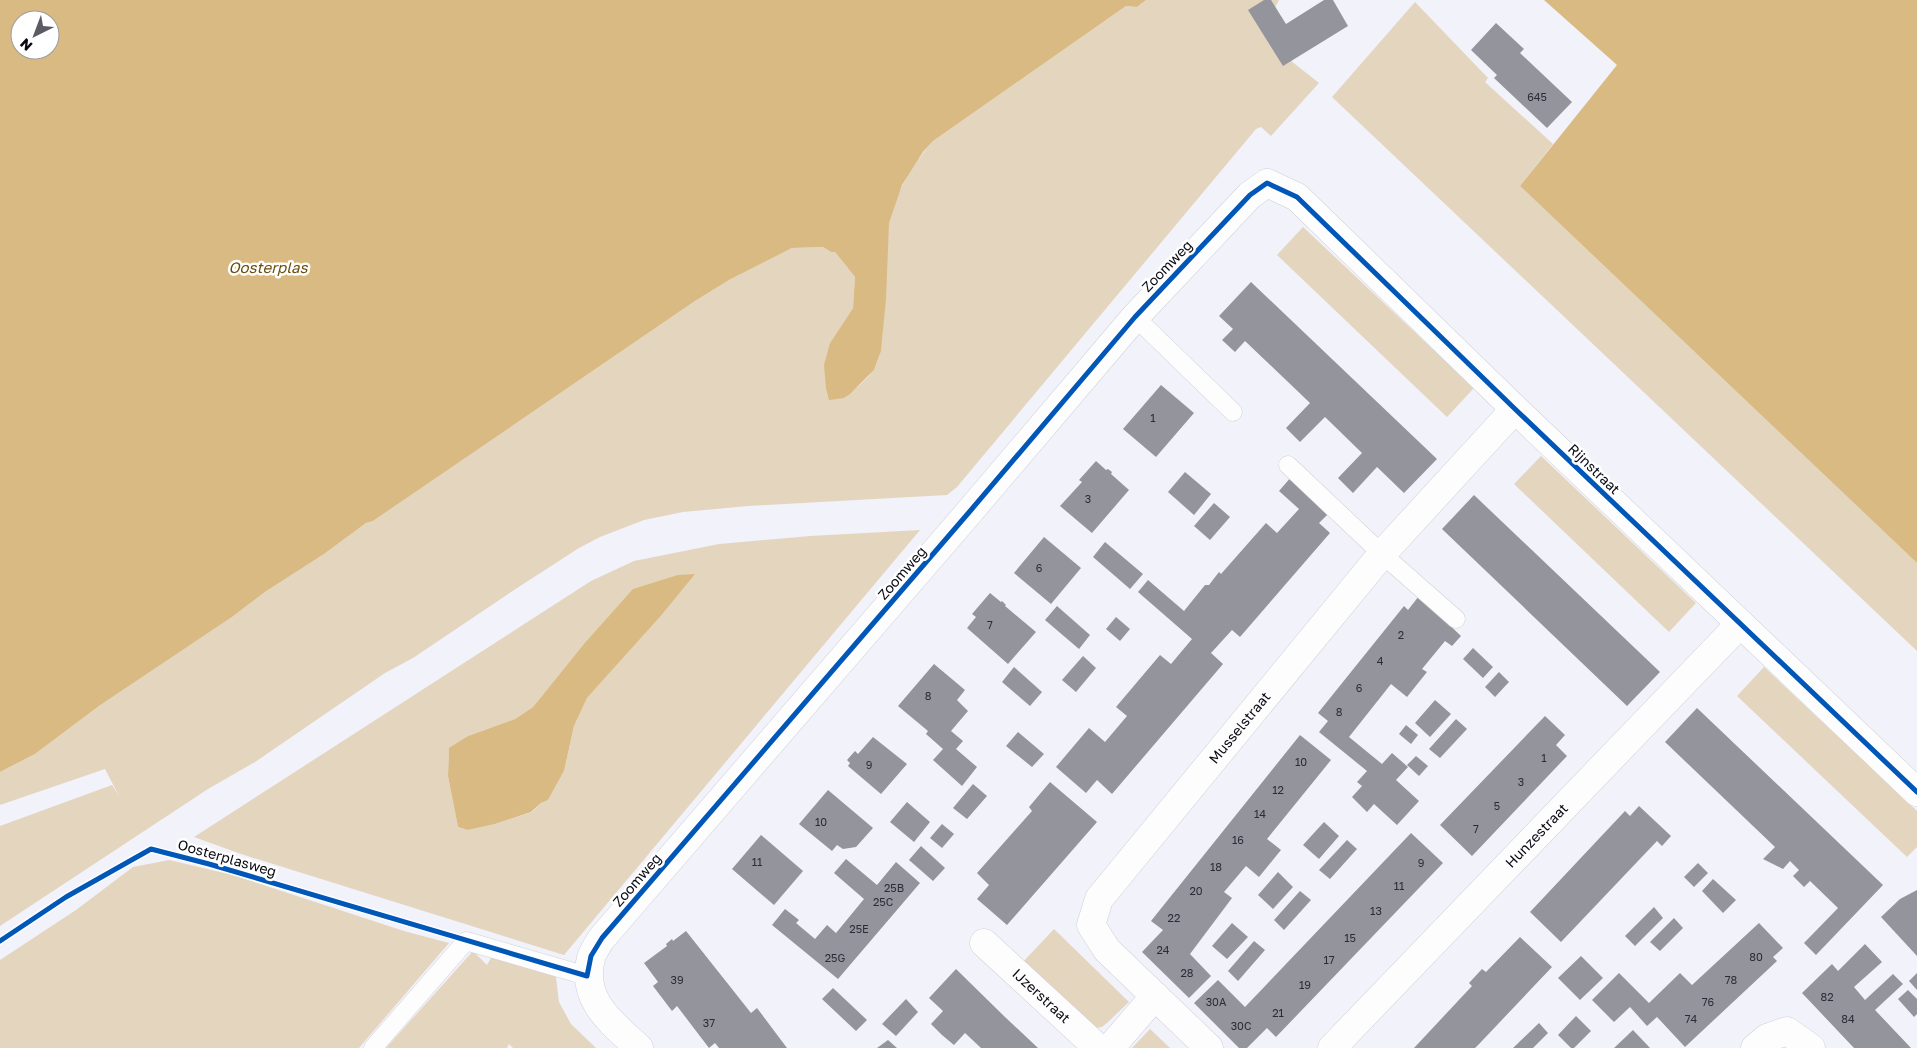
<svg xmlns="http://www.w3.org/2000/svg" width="1917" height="1048" viewBox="0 0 1917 1048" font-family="'Golos Text',sans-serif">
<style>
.green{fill:#e4d5bf;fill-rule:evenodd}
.water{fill:#d9ba83;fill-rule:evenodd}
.building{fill:#94949d}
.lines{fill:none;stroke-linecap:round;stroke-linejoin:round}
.lane-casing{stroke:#d0d0da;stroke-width:19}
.street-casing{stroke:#d0d0da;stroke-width:29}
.lane{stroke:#fdfdfe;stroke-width:18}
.street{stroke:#fdfdfe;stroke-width:28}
.cycleway-casing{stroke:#fff;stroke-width:8}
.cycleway{stroke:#0057b8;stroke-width:5}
.labels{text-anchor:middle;stroke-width:5;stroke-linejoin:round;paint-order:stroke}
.number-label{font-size:11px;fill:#2c2c36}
.street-label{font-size:14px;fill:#0a0a14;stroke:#fff}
.water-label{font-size:15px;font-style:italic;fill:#6b4e0d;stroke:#fff}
</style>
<rect width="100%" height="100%" fill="#f2f2fa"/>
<g class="green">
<path d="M1146,0h133l-7,13 9,40 38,30 -48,53 -10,-9 -5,2 -299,358 -10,8 -199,11 -65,6 -39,8 -44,17 -21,11 -65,42 -101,68 -28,15 -130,89 -47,27 -208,137v-100l112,-41 7,11 -14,-27 -105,36v-33l35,-18 64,-48 133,-89 33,-25 59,-38 42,-31 7,-2 322,-220 34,-21 63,-32 31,-1 8,5h4l20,25 -2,31 -23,35 14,55c8,-6 25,-20 30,-29 7,-13 8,-27 9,-41 3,-34 2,-69 5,-103 3,-26 27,-64 45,-84l193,-135 11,1z"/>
<polygon points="1415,2 1488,78 1485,82 1553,144 1520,186 1917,563 1917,651 1332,97"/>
<polygon points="1303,227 1474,388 1447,417 1277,255"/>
<polygon points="1541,456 1696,603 1669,632 1514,484"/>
<path d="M920,530l-356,425 -323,-101 -47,-17 397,-256 43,-20 85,-17 91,-8zM659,618l-72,80 -13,28 -10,45 -16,29 -7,3 -9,9 -37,12 -27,6 -10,-3 -10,-51 1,-27 19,-13 47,-17 18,-12 50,-62z"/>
<polygon points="1764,667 1917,811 1917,847 1907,857 1737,696"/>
<polygon points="169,860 233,875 404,931 449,943 359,1048 0,1048 0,960 76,910 133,867"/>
<polygon points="1054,929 1129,1002 1108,1022 1102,1027 1095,1028 1023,962"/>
<polygon points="473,951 487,965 492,956 556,977 559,1002 571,1024 596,1048 513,1048 509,1044 507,1048 386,1048"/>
<polygon points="1150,1029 1170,1048 1132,1048"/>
</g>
<g class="water">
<path d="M0,0h1146l-9,7 -11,-1 -193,135 -10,11 -21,33 -13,38 -3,76 -5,52 -7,19 -24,24 -6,4 -15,2 -3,-12 -2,-23 6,-22 23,-35 2,-31 -20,-25h-4l-8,-5 -31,1 -63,32 -34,21 -322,220 -7,2 -42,31 -59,38 -33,25 -133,89 -64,48 -35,18zM20,20h30v30h-30z"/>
<polygon points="1544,0 1917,0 1917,563 1520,186 1617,65"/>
<polygon points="695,574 659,618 587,698 574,726 564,771 548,800 541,803 531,812 495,824 468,830 458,827 448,776 449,748 468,736 515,719 533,707 583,645 633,589 678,575"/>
</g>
<g class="building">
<polygon points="1264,0 1271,0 1286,24 1324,0 1333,0 1348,26 1283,66 1248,10"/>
<polygon points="1496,23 1524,49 1520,53 1572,102 1547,128 1494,78 1497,75 1471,50"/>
<polygon points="1251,282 1437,459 1404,493 1377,467 1353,493 1338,478 1362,453 1325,417 1300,442 1286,428 1310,403 1245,341 1235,352 1222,340 1233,329 1219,316"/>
<polygon points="1161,385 1194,413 1156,457 1123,429"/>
<polygon points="1096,461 1106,470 1108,469 1112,472 1111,474 1129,490 1092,533 1060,506 1082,482 1079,480"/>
<polygon points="1185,472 1211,494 1194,515 1168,492"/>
<polygon points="1292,476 1330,512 1319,523 1330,533 1240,637 1232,630 1211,653 1223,664 1112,794 1097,780 1086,793 1056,767 1089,728 1105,742 1127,716 1116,707 1160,655 1171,664 1192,639 1138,592 1148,580 1184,611 1205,585 1209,585 1219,572 1221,574 1266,523 1277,533 1299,509 1279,491"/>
<polygon points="1474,495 1660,672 1627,706 1442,529"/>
<polygon points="1214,503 1230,517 1210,540 1194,526"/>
<polygon points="1044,537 1081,568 1051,604 1014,573"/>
<polygon points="1105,542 1143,574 1130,589 1093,557"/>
<polygon points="990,593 1001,602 1002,601 1006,605 1005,606 1036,632 1008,664 967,628 976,617 972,614"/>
<polygon points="1419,596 1461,636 1452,646 1445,641 1422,669 1427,672 1407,697 1391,684 1349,737 1382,764 1392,753 1408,767 1396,780 1419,801 1397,825 1374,804 1367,812 1352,797 1362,786 1357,782 1367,771 1319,732 1328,721 1318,713 1404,606 1408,610"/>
<polygon points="1057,606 1090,635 1079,649 1045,620"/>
<polygon points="1116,617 1130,629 1120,641 1106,629"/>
<polygon points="1473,648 1493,667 1483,678 1463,659"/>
<polygon points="1083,656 1096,668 1076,692 1062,680"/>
<polygon points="934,664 965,690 957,700 968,711 951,731 963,741 956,749 977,767 962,786 933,760 943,749 926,734 928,731 898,706"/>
<polygon points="1014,667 1042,692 1030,706 1002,682"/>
<polygon points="1499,672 1509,682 1495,697 1485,687"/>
<polygon points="1435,700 1451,714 1430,737 1415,723"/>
<polygon points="1697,708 1883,885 1816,955 1804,943 1838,908 1810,881 1804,887 1793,876 1799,870 1790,861 1783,869 1763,859 1775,847 1665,742"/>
<polygon points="1545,716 1565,735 1556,745 1567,756 1472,856 1440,825"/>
<polygon points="1456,719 1467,729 1440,758 1429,749"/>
<polygon points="1406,725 1418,735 1411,744 1399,734"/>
<polygon points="1018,732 1044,754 1032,767 1006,746"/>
<polygon points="1300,735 1331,760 1267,839 1281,850 1259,877 1246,866 1224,892 1232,898 1190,954 1211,976 1189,998 1142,952 1163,930 1151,921"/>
<polygon points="873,737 907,764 881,794 848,766 850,763 847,760 855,751 858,754"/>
<polygon points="1416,756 1428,766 1419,776 1407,765"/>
<polygon points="1050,782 1097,822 1007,925 977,899 989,885 977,873 1032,811 1029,807"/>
<polygon points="973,784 987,796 967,819 953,808"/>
<polygon points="828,790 873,828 856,847 843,849 837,845 832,851 799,824"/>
<polygon points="907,802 930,822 914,842 890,822"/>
<polygon points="1639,806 1671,836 1662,846 1657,841 1561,942 1530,912 1625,811 1630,816"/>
<polygon points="1324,822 1339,836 1319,859 1303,845"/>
<polygon points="942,824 954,834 942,848 930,838"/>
<polygon points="1411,833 1443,863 1276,1037 1267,1028 1247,1048 1239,1048 1194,1003 1218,980 1245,1007"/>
<polygon points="761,835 803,871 774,905 732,869"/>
<polygon points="1347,840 1357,849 1330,879 1319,870"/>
<polygon points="921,846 945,868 933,881 909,860"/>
<polygon points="846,859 877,885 896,862 920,883 838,979 772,925 785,909 799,920 796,923 815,939 827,925 836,933 864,899 834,873"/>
<polygon points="1698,863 1708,873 1694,887 1684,877"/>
<polygon points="1278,872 1293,887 1273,909 1258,895"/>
<polygon points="1713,879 1736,900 1723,913 1702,891"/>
<polygon points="1917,890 1917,956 1881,917 1900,899"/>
<polygon points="1300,891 1311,900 1284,930 1274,920"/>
<polygon points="1654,907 1663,918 1635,946 1625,936"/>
<polygon points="1674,918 1683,928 1660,951 1650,942"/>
<polygon points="1232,923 1248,937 1227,959 1212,946"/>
<polygon points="1759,923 1783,948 1773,957 1777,961 1685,1047 1657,1017 1647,1026 1630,1007 1614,1022 1592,1000 1619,973 1649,1003 1680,973 1692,985"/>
<polygon points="686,931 751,1013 757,1008 787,1048 719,1048 715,1043 709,1048 677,1006 672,1011 653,986 658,982 644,963 667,946 666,944 672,939 673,941"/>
<polygon points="1520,937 1552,967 1481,1042 1475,1048 1414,1048 1472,986 1469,983 1482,969 1486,972"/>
<polygon points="1254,941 1265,950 1238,981 1228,971"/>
<polygon points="1865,944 1882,962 1854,987 1865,1000 1893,974 1903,984 1875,1010 1911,1048 1854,1048 1802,993 1832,964 1838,971"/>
<polygon points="1581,956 1603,978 1580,1000 1558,978"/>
<polygon points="956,969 1005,1017 1038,1048 981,1048 965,1033 954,1045 942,1035 931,1024 943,1011 929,998"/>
<polygon points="1917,973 1917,990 1909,981"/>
<polygon points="833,988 867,1020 856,1031 822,999"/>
<polygon points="1908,990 1917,999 1917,1014 1914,1017 1898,999"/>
<polygon points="906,999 918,1012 896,1036 882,1024"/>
<polygon points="1576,1016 1591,1031 1574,1048 1571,1048 1558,1035"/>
<polygon points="1539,1023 1548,1033 1533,1048 1513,1048"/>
<polygon points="1633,1030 1650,1048 1614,1048"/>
<polygon points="888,1040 897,1048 877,1048"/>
</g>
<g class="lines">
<g class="lane-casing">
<g id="lane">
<polyline points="1135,317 1233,412"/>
<polyline points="1288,465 1382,554 1456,619"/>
<polyline points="373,1048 466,941 587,976"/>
</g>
</g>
<g class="street-casing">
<g id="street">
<path id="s1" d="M984,943l114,105"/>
<path d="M639,1048c-27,-25 -59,-48 -48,-90 2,-7 7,-14 11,-20l369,-428 164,-193 115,-122 17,-12 30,14 218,212 402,383"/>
<polyline points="1110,1048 1155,996"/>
<path id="s2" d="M1209,1048l-102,-98 -16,-25 8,-26 283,-345 133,-145"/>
<path id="s3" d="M1332,1048l408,-424"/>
<polyline points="1755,1048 1767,1038 1787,1031 1811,1048"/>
</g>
</g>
<use href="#lane" class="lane"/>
<use href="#street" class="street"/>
<g class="cycleway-casing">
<polyline id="cycleway" points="0,941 66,897 151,849 209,864 587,976 591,956 602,938 971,510 1135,317 1250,195 1267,183 1297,197 1515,409 1917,792"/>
</g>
<use href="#cycleway" class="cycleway"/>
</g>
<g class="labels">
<g class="number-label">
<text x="1537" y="101">645</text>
<text x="1153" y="422">1</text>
<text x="1088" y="503">3</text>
<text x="1039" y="572">6</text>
<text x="990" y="629">7</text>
<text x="1401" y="639">2</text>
<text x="1380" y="665">4</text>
<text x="1359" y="692">6</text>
<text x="928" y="700">8</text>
<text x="1339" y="716">8</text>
<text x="1544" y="762">1</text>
<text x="1301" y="766">10</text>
<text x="869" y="769">9</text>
<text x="1521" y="786">3</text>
<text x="1278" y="794">12</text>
<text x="1497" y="810">5</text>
<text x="1260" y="818">14</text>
<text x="821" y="826">10</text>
<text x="1476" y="833">7</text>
<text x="1238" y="844">16</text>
<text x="757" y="866">11</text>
<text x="1421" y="867">9</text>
<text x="1216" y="871">18</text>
<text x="1399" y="890">11</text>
<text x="894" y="892">25B</text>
<text x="1196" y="895">20</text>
<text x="883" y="906">25C</text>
<text x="1376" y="915">13</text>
<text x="1174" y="922">22</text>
<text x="859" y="933">25E</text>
<text x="1350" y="942">15</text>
<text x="1163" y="954">24</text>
<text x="1756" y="961">80</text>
<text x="835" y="962">25G</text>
<text x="1329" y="964">17</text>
<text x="1187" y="977">28</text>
<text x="677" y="984">39</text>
<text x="1731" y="984">78</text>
<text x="1305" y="989">19</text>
<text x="1827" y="1001">82</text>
<text x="1216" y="1006">30A</text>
<text x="1708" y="1006">76</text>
<text x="1278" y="1017">21</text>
<text x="1691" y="1023">74</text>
<text x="1848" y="1023">84</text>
<text x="709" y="1027">37</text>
<text x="1241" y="1030">30C</text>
</g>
<g class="street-label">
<text transform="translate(1167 266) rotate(-46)" y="5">Zoomweg</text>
<text transform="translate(1594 469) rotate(44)" y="5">Rijnstraat</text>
<text transform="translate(902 573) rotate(-49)" y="5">Zoomweg</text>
<text dy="5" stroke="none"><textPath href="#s2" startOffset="420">Musselstraat</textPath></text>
<text dy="5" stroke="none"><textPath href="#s3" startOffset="295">Hunzestraat</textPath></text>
<text transform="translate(227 858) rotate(16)" y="5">Oosterplasweg</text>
<text transform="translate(637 880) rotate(-49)" y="5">Zoomweg</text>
<text dy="5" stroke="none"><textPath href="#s1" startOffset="78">IJzerstraat</textPath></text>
</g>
<g class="water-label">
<text x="268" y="273">Oosterplas</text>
</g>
</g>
<g transform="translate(35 35) rotate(222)"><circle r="24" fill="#ffffff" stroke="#9d9da1"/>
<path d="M0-4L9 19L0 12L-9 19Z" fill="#5b5b64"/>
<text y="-8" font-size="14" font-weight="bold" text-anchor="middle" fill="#0a0a14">N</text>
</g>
</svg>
